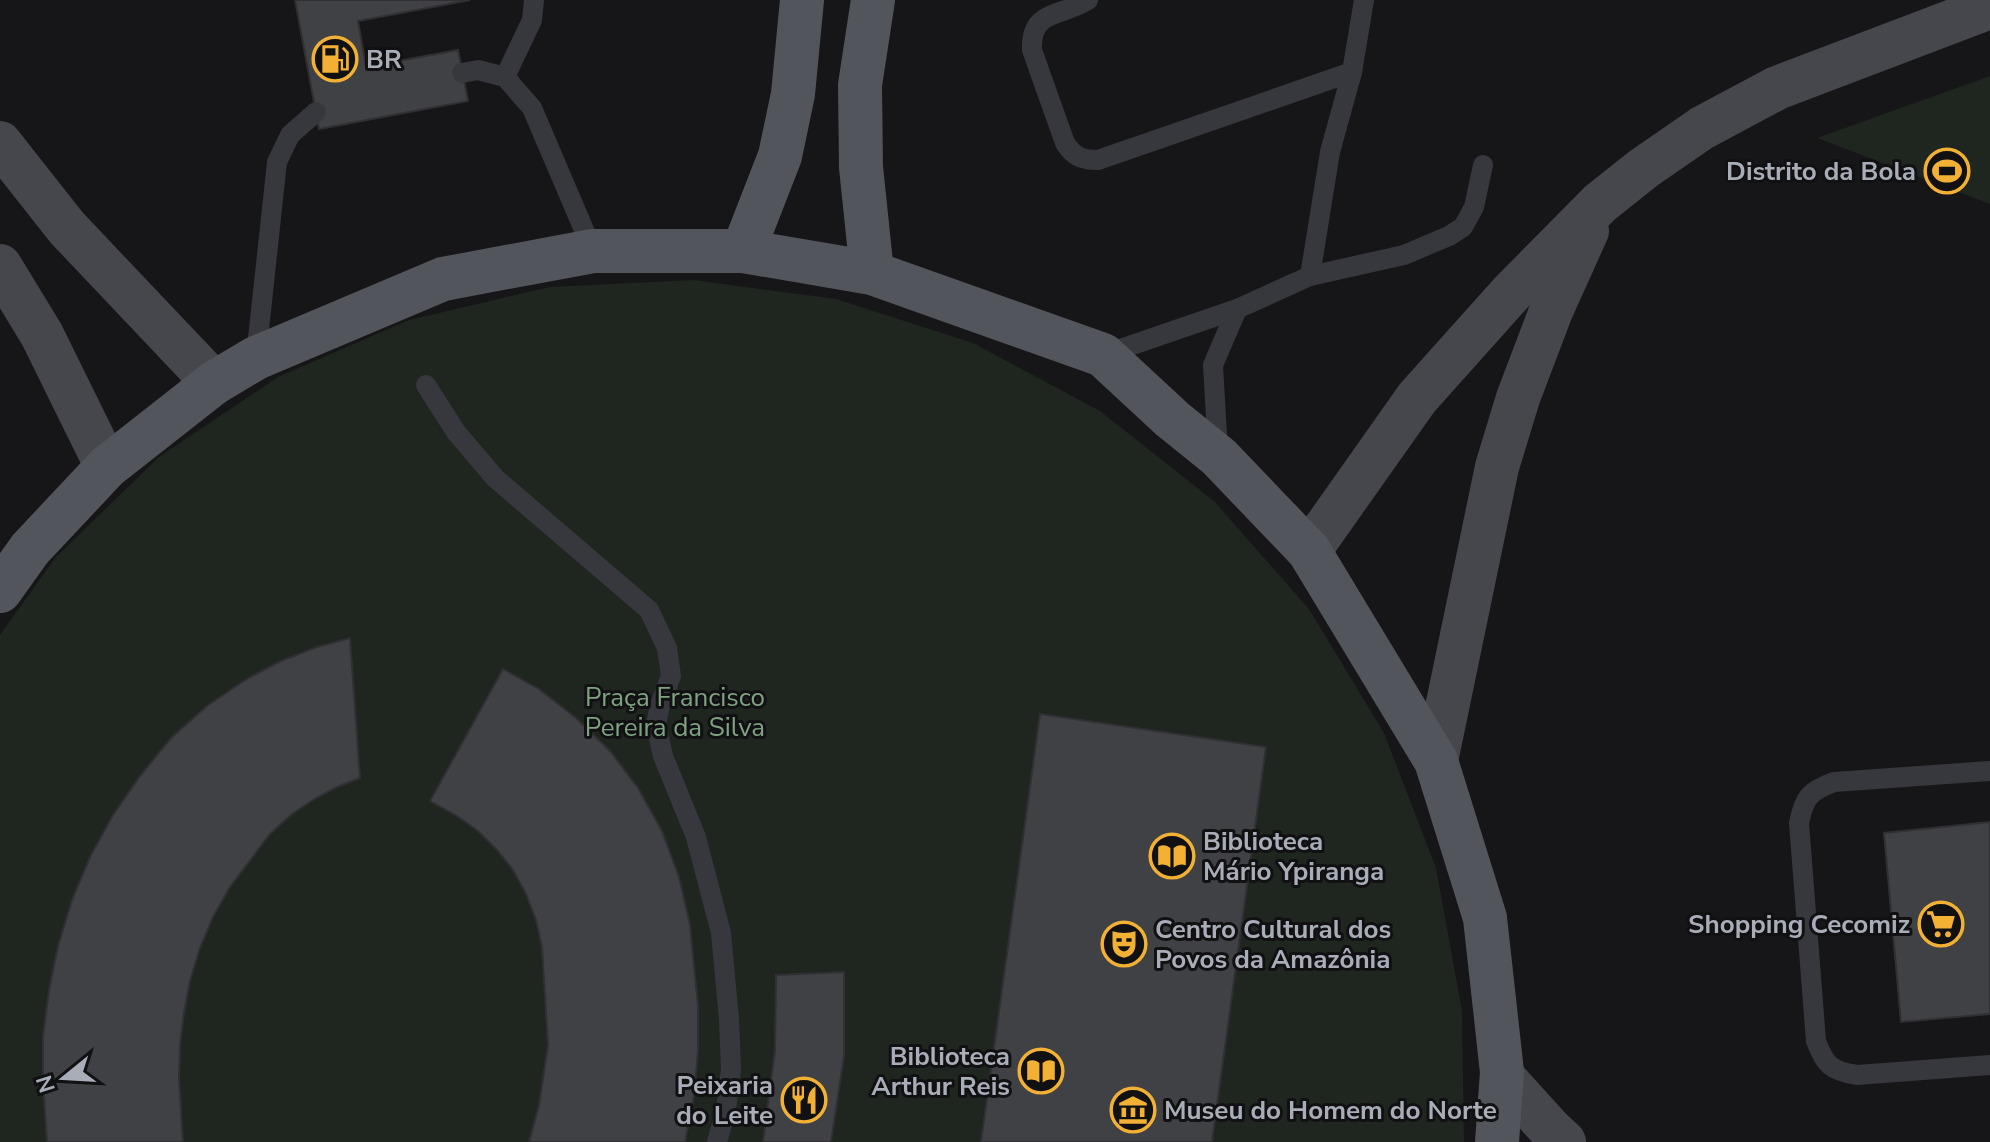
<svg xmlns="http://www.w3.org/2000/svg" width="1990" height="1142" viewBox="0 0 1990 1142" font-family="'Nunito Sans',sans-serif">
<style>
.green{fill:#1e261f}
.building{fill:#404145;stroke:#303034;stroke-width:2}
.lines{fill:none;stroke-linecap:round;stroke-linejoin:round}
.lane{stroke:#37383d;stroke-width:20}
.secondary{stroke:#45474d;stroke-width:44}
.primary{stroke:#53555c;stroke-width:44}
.labels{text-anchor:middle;stroke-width:6;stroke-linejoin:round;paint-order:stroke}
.poi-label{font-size:26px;font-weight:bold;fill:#a8adb8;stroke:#111113;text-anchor:start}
.park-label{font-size:26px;fill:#7fa381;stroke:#111113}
</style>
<rect width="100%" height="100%" fill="#161618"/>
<g class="green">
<polygon points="1990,76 1990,204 1817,138"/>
<polygon points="693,280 836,299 973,343 1100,411 1214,501 1309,609 1384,733 1436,868 1462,1011 1464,1142 0,1142 0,635 55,558 159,457 278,377 409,320 550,287"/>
</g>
<g class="building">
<polygon points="295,0 470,0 358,21 366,67 458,50 468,101 319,129"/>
<polygon points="350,638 360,778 337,787 316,798 292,814 270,834 230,887 213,917 200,948 190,981 184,1013 180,1045 179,1078 183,1142 47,1142 43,1082 43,1036 49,990 58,946 72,900 90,857 113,815 140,776 171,738 207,706 245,680 281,661 317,647"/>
<polygon points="503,669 539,689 576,718 610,751 638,788 662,831 679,877 690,925 698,1006 698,1051 694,1096 685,1142 529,1142 539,1105 548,1045 542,947 536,920 526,894 513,870 497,850 478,831 457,816 430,801"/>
<polygon points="1040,714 1266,747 1212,1142 981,1142"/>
<polygon points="1990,822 1990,1014 1901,1022 1884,833"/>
<polygon points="844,972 844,1056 831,1142 763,1142 775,1050 776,975"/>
</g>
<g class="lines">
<g class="lane">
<path d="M1088,0c-26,17 -58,9 -56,50l33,93c9,14 17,17 33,17l254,-88"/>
<polyline points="462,73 478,70 505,77 532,108 593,251"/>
<polyline points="505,77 532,20 534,0"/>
<polyline points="1310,276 1330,152 1352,72 1364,0"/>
<polyline points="1103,355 1237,309 1310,276 1404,255 1449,236 1463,227 1474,207 1483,165"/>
<polyline points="256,357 277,162 290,135 316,112"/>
<polyline points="426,385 456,432 495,478 649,610 667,648 671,676 660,705 656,725 663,756 696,837 721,933 729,1019 731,1069 726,1110 717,1142"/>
<polyline points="1218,452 1213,365 1237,309"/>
<path d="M1990,771l-156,11c-25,9 -30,16 -35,41l17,218c9,24 15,30 41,34l133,-10"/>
</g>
<g class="secondary">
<polyline points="0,143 67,228 214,383"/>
<polyline points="0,266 42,335 107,467"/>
<polyline points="1309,551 1417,398 1511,293 1600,203 1644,168 1702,128 1777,88 1990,7"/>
<polyline points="1436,761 1497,467 1518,398 1551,311 1587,231"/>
<polyline points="1502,1076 1551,1130 1564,1142"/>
</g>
<g class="primary">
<polyline points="743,251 780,156 793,94 802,0"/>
<polyline points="872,273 861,167 860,85 873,0"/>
<polyline points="0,591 30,549 107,467 214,383 256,358 443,279 593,251 743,251 872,273 1103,355 1172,419 1219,457 1309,551 1436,761 1485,918 1502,1072 1497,1142"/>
</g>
</g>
<defs>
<g id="fuel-ring" transform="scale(2.3)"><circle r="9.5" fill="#111113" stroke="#f2b134" stroke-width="1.5"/><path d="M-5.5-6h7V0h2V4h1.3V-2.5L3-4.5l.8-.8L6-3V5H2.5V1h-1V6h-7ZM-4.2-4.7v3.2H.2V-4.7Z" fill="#f2b134"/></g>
<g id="stadium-ring" transform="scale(2.3)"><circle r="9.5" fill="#111113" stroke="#f2b134" stroke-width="1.5"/><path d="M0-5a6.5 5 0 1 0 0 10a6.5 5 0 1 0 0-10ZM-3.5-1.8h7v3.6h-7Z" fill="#f2b134"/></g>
<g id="library-ring" transform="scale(2.3)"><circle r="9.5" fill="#111113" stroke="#f2b134" stroke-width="1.5"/><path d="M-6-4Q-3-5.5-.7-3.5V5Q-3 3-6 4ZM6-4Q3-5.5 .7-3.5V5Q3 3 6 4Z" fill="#f2b134"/></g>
<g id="supermarket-ring" transform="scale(2.3)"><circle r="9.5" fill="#111113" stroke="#f2b134" stroke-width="1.5"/><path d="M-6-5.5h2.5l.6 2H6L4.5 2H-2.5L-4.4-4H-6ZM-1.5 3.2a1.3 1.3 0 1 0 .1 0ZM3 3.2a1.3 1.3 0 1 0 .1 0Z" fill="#f2b134"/></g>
<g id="theatre-ring" transform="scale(2.3)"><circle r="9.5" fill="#111113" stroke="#f2b134" stroke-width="1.5"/><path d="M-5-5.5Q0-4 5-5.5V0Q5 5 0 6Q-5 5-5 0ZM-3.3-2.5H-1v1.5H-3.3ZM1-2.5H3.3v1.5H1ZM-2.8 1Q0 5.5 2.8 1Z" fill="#f2b134"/></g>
<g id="restaurant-ring" transform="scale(2.3)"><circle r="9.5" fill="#111113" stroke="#f2b134" stroke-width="1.5"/><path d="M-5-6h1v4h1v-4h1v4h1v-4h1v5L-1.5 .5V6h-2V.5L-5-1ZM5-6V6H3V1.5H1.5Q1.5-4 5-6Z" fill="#f2b134"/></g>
<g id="museum-ring" transform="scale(2.3)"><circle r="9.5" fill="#111113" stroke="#f2b134" stroke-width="1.5"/><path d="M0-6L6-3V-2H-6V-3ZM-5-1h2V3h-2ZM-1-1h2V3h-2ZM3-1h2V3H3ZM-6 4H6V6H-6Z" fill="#f2b134"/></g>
</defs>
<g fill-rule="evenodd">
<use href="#fuel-ring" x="335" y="59"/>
<use href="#stadium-ring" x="1947" y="171"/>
<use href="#library-ring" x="1172" y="856"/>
<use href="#supermarket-ring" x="1941" y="924"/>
<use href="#theatre-ring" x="1124" y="944"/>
<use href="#library-ring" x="1041" y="1071"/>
<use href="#restaurant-ring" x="804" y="1100"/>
<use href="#museum-ring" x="1133" y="1110"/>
</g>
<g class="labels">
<g class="poi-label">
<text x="366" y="68">BR</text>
<text x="1916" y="180" text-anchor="end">Distrito da Bola</text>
<text x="1203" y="850">Biblioteca<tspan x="1203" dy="30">Mário Ypiranga</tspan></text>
<text x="1910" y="933" text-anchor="end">Shopping Cecomiz</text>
<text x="1155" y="938">Centro Cultural dos<tspan x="1155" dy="30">Povos da Amazônia</tspan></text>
<text x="1010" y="1065" text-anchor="end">Biblioteca<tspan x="1010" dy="30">Arthur Reis</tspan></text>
<text x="773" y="1094" text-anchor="end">Peixaria<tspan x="773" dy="30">do Leite</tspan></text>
<text x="1164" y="1119">Museu do Homem do Norte</text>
</g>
<g class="park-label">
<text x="675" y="706">Praça Francisco<tspan x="675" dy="30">Pereira da Silva</tspan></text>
</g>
</g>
<g transform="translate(64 1078) rotate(252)" stroke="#111113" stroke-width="6" paint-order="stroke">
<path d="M0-6L14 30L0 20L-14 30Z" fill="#a8adb8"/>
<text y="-12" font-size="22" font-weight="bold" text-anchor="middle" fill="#a8adb8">N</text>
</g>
</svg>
